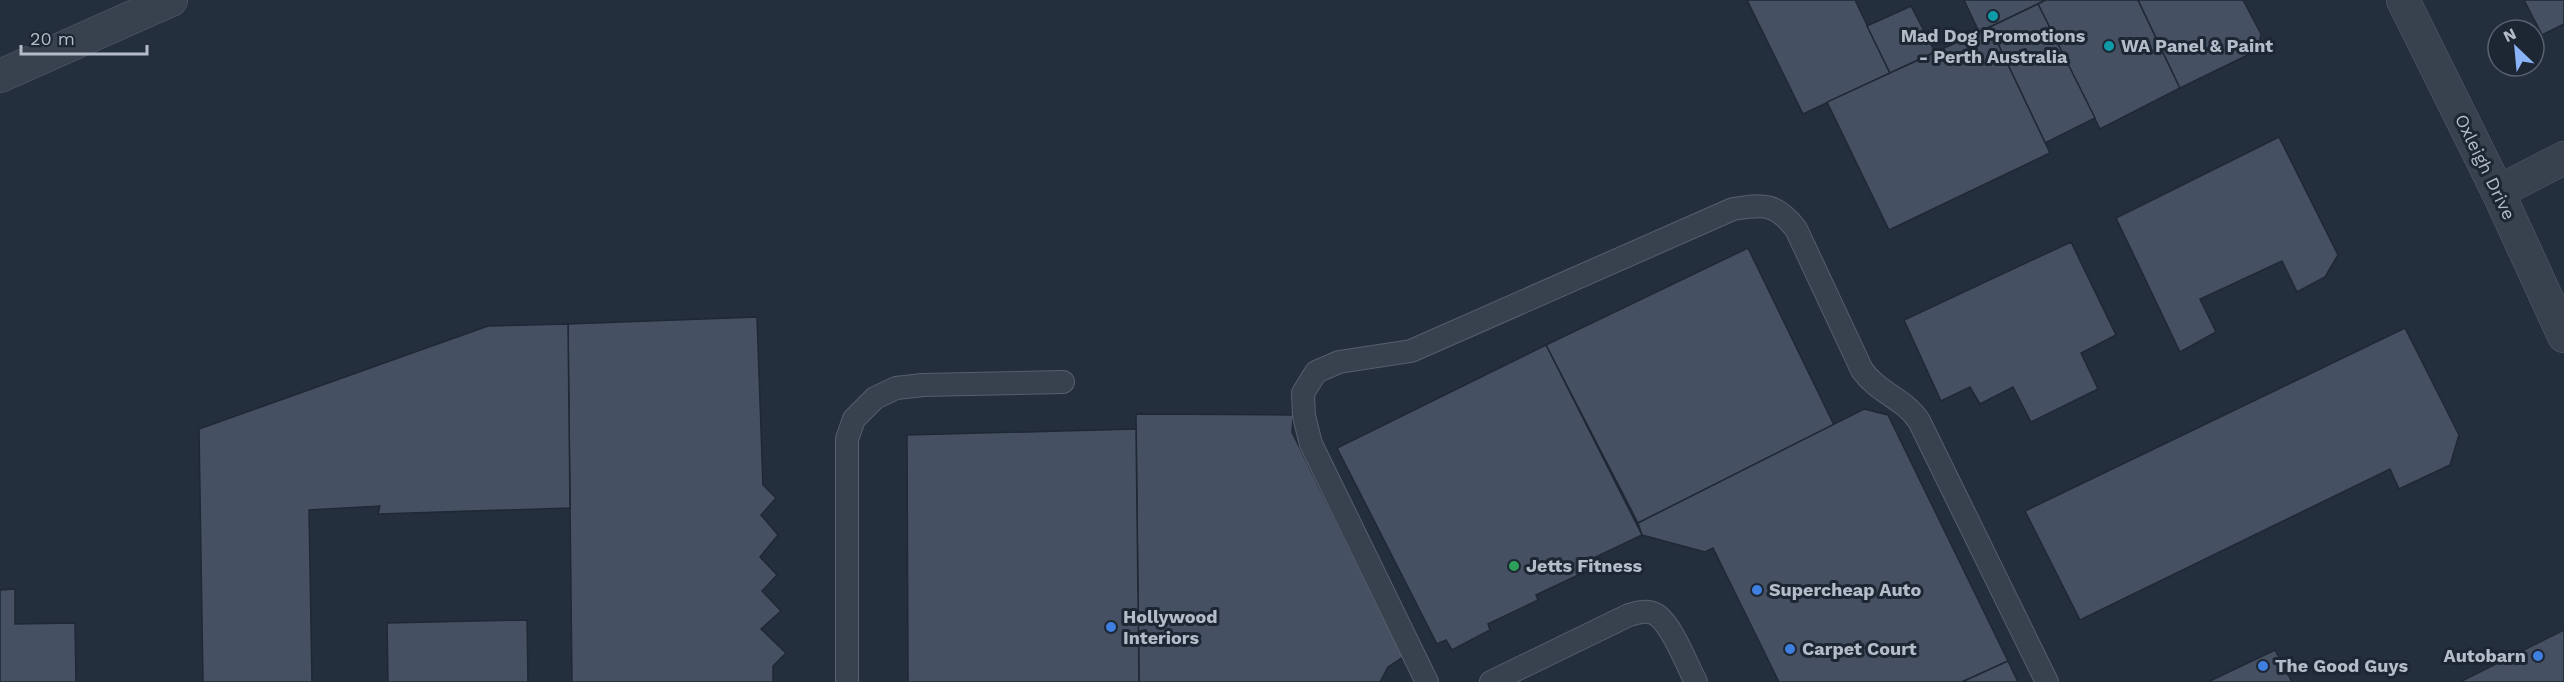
<svg xmlns="http://www.w3.org/2000/svg" width="2564" height="682" viewBox="0 0 2564 682" font-family="'Work Sans',sans-serif">
<style>
.building{fill:#455162;stroke:#1f2835;stroke-width:1.5}
.lines{fill:none;stroke-linecap:round;stroke-linejoin:round}
.service-casing{stroke:#565f6c;stroke-width:24}
.minor-casing{stroke:#565f6c;stroke-width:34}
.tertiary-casing{stroke:#565f6c;stroke-width:34}
.service{stroke:#38414e;stroke-width:22}
.minor{stroke:#38414e;stroke-width:33}
.tertiary{stroke:#38414e;stroke-width:33}
.culture-dot{fill:#0f9aa8;stroke:#1d2633;stroke-width:2}
.leisure-dot{fill:#2e9e5b;stroke:#1d2633;stroke-width:2}
.shop-dot{fill:#3f7fe0;stroke:#1d2633;stroke-width:2}
.labels{text-anchor:middle;stroke-width:6;stroke-linejoin:round;paint-order:stroke}
.poi-label{font-size:18px;font-weight:bold;fill:#b4bcc9;stroke:#1d2633;text-anchor:start}
.street-label{font-size:18px;fill:#b4bcc9;stroke:#1d2633}
</style>
<rect width="100%" height="100%" fill="#242f3e"/>
<g class="building">
<polygon points="1747,0 1855,0 1890,73 1803,114"/>
<polygon points="1964,0 2046,0 1979,32"/>
<polygon points="2046,0 2138,0 2180,88 2100,129 2038,4"/>
<polygon points="2138,0 2243,0 2261,34 2258,50 2180,88"/>
<polygon points="2524,0 2564,0 2564,24 2542,35"/>
<polygon points="2038,4 2095,118 2045,143 1990,27"/>
<polygon points="1911,6 1935,52 1890,73 1867,26"/>
<polygon points="1990,27 2050,153 1889,230 1827,102"/>
<polygon points="2279,137 2338,255 2325,277 2297,292 2282,261 2200,299 2216,332 2180,352 2116,218"/>
<polygon points="2071,242 2116,335 2081,353 2098,389 2031,422 2013,387 1980,404 1970,387 1941,401 1904,320"/>
<polygon points="1748,248 1834,425 1638,523 1546,345"/>
<polygon points="757,317 763,485 776,498 761,515 778,535 760,557 777,575 762,591 781,611 761,629 786,653 773,666 773,682 572,682 568,324"/>
<polygon points="568,324 570,508 378,514 380,506 309,510 312,682 203,682 199,429 488,326"/>
<polygon points="2405,328 2459,435 2450,465 2399,489 2390,469 2080,620 2025,511"/>
<polygon points="1546,345 1642,535 1585,562 1589,570 1536,595 1538,600 1488,624 1490,630 1452,650 1446,640 1437,644 1337,448"/>
<polygon points="1864,409 1888,415 2008,661 1962,682 1779,682 1713,548 1705,552 1642,535 1638,523"/>
<polygon points="1136,414 1293,415 1292,432 1403,657 1388,667 1380,682 1139,682"/>
<polygon points="1136,429 1139,682 908,682 907,435"/>
<polygon points="15,589 15,624 75,623 76,682 0,682 0,590"/>
<polygon points="527,620 528,682 388,682 387,623"/>
<polygon points="2564,630 2564,682 2460,682"/>
<polygon points="2275,650 2292,682 2208,682"/>
<polygon points="2008,661 2018,682 1962,682"/>
</g>
<g class="lines">
<g class="service-casing">
<g id="service">
<polyline points="847,682 847,439 854,419 875,398 896,388 923,385 1063,382"/>
<path d="M1427,682l-116,-238 -7,-28 -1,-23 13,-21 23,-10 72,-11 322,-142c31,-5 43,-6 63,20l66,141c17,24 42,28 57,51l128,261"/>
<path d="M1491,682l138,-67c8,-2 16,-5 24,-2 17,6 34,52 43,69"/>
</g>
</g>
<g class="minor-casing">
<g id="minor">
<polyline points="0,76 171,0"/>
<polyline points="2498,192 2564,158"/>
</g>
</g>
<g class="tertiary-casing">
<polyline id="tertiary" points="2403,0 2498,192 2564,336"/>
</g>
<use href="#service" class="service"/>
<use href="#minor" class="minor"/>
<use href="#tertiary" class="tertiary"/>
</g>
<g class="culture-dot">
<circle cx="1993" cy="16" r="6"/>
<circle cx="2109" cy="46" r="6"/>
</g>
<circle class="leisure-dot" cx="1514" cy="566" r="6"/>
<g class="shop-dot">
<circle cx="1757" cy="590" r="6"/>
<circle cx="1111" cy="627" r="6"/>
<circle cx="1790" cy="649" r="6"/>
<circle cx="2538" cy="656" r="6"/>
<circle cx="2263" cy="666" r="6"/>
</g>
<g class="labels">
<g class="poi-label">
<text x="1993" y="42" text-anchor="middle">Mad Dog Promotions<tspan x="1993" dy="21">- Perth Australia</tspan></text>
<text x="2121" y="52">WA Panel &amp; Paint</text>
<text x="1526" y="572">Jetts Fitness</text>
<text x="1769" y="596">Supercheap Auto</text>
<text x="1123" y="623">Hollywood<tspan x="1123" dy="21">Interiors</tspan></text>
<text x="1802" y="655">Carpet Court</text>
<text x="2526" y="662" text-anchor="end">Autobarn</text>
<text x="2275" y="672">The Good Guys</text>
</g>
<g class="street-label">
<text transform="translate(2485 167) rotate(64)" y="6">Oxleigh Drive</text>
</g>
</g>
<g transform="translate(2516 48) rotate(334)"><circle r="28" fill="#1d2633" stroke="#59626f" stroke-width="1.5"/>
<path d="M0-4.5L10 22L0 15L-10 22Z" fill="#8ab4f8"/>
<text y="-9" font-size="16" font-weight="bold" text-anchor="middle" fill="#b4bcc9">N</text>
</g>
<path d="M21 45v9h126v-9" fill="none" stroke="#b4bcc9" stroke-width="3"/>
<text x="30" y="45" font-size="18" fill="#b4bcc9" stroke="#1d2633" stroke-width="4.5" paint-order="stroke">20 m</text>
</svg>
